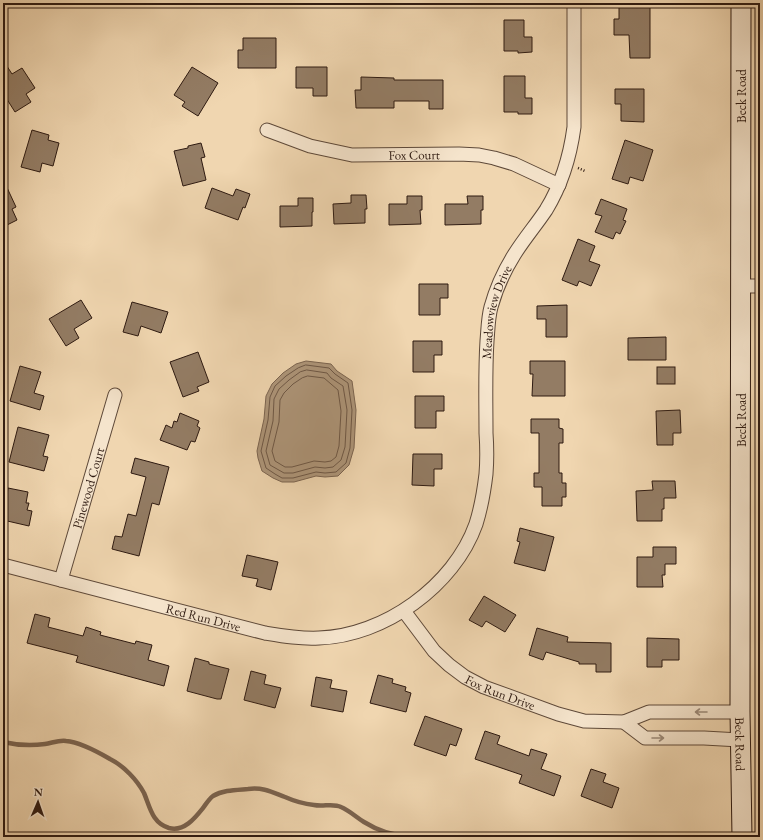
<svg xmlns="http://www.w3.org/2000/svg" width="763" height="840" viewBox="0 0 763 840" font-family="'EB Garamond',serif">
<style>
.water{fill:#ae967a;stroke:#7b6450}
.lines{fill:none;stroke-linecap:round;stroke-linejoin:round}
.shore{stroke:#6e5846;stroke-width:1}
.stream{stroke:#7b6450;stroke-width:4.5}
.building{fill:#937c64;stroke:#2e1a11}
.street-casing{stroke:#5e4939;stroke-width:15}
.secondary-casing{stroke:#2e1a11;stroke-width:21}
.path{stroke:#2e1a11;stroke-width:2.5;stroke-dasharray:1 2;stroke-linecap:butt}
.street{stroke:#f5e4cc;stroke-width:13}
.secondary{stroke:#f5e4cc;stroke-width:19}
.oneway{stroke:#9b8978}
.labels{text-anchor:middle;stroke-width:3;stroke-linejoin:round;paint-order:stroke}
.street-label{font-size:13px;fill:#2e1a11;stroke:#f5e4cc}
</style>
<rect width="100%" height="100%" fill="#f0d6b0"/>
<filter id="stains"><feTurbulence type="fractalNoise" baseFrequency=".005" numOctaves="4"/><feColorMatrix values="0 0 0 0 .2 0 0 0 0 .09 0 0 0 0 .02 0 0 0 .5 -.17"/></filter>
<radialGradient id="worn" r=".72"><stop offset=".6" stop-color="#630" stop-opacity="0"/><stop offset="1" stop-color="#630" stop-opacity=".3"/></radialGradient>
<polygon class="water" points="306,361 331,364 337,371 352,381 356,410 354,448 349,465 338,476 325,477 316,476 294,482 282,482 273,478 262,471 258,458 257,451 264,419 266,396 272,384 283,373 296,364"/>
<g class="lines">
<g class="shore">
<polygon points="306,365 329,368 335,374 348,383 352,410 350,448 346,463 336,472 325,473 316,472 293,478 282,478 275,474 266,468 261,451 268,420 270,397 275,386 286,376 298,368"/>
<polygon points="307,370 327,373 331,378 343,386 347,410 345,447 341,460 333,467 325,468 315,467 293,473 284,473 270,465 266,451 273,421 274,399 279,389 289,380 300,372"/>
<polygon points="308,376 324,378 338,390 341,411 339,446 336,457 331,461 325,462 314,461 292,467 285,467 275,461 272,451 279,422 280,400 284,393 293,384 302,378"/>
</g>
<path class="stream" d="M3,742c13,3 28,4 42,2 7,-1 14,-4 21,-3 14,1 32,11 44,18 14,7 27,21 34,34 6,14 8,30 25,35 15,4 26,-10 34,-20 3,-4 6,-9 10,-12 10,-6 23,-6 35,-7 15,-2 24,3 37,8 9,4 20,7 29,8 9,2 19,-2 27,2 9,4 15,10 23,15 16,10 27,12 45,15"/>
</g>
<g class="building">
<polygon points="619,3 650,3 650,58 630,58 629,35 614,35 614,19 619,19"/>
<polygon points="504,20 524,20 524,37 532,37 532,52 518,53 518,51 504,51"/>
<polygon points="243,38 276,38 276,68 238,68 238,50 243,50"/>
<polygon points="3,60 12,74 22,68 35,88 26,94 31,102 15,112 3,93"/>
<polygon points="192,67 218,83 198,116 182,106 185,102 174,95"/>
<polygon points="296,67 327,67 327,96 313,96 313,88 296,88"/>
<polygon points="504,76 525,76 525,98 532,98 532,114 518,114 518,112 504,112"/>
<polygon points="361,77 394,78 394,80 443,80 443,109 429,109 429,101 394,101 394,108 356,108 355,90 361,90"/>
<polygon points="615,89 644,89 644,122 621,121 621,104 615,104"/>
<polygon points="32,130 49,135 48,140 59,143 53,166 42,163 40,172 21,167"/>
<polygon points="625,140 653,150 643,181 630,177 628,184 612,179"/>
<polygon points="201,143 205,157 201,158 206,180 183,186 174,151 188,148 188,146"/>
<polygon points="3,179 16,207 12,209 17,220 3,227"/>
<polygon points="212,188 233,196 236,189 250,194 245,208 243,207 238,220 205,208"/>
<polygon points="351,195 366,195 367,209 365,209 365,223 334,224 333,204 351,203"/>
<polygon points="407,196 422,196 422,210 420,210 421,224 389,225 389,204 407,204"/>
<polygon points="467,196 483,196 483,210 481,210 481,224 445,225 445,204 468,204"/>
<polygon points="298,198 313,198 313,212 312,212 312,226 280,227 280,206 298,206"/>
<polygon points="601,199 627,209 623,220 626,221 620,234 616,232 613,239 595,232 602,216 595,214"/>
<polygon points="578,239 595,246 589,261 600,265 591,286 579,281 577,286 562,280"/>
<polygon points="419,284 448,284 448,298 440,298 440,315 419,315"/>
<polygon points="81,300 92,318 74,329 79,338 66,346 49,319"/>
<polygon points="132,302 168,312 161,333 141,326 138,336 123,332"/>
<polygon points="567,305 567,337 546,337 546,319 537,319 537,306"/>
<polygon points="666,337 666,360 628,360 628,338"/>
<polygon points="413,341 442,341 442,355 434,355 434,372 413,372"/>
<polygon points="198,352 209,382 197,387 199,391 183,397 170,362"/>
<polygon points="530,361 565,361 565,396 532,396 533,374 530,374"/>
<polygon points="20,366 41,372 34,393 44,396 40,410 10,401"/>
<rect x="657" y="367" width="18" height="17"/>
<polygon points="415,396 444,396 444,411 436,411 436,428 415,428"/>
<polygon points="680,410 681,433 673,433 673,445 657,445 656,411"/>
<polygon points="180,413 199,421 197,426 200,428 195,442 191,441 187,450 160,440 166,425 172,428 174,421 177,422"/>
<polygon points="531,419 559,419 559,428 563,429 563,443 559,443 559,473 562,473 562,483 566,483 566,497 562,497 562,506 542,506 542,487 534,487 534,473 539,473 539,433 531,433"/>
<polygon points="18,427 49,435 43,456 48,457 44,471 9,462"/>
<polygon points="413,454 442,454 442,469 434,469 434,486 412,485"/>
<polygon points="135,458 169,467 159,505 152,503 139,556 112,549 115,536 122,537 128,514 136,516 146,477 131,473"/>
<polygon points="652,481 675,481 676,498 664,498 664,509 662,509 662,521 637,521 636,491 653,490"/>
<polygon points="8,488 28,492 26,503 29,503 27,510 32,511 29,526 3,520 3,493 7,494"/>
<polygon points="520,528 554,537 545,571 514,563 520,542 517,541"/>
<polygon points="653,547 676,547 676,564 665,564 665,575 662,575 663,587 637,587 637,557 653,557"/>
<polygon points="247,555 278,562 271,590 256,586 258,579 242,576"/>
<polygon points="484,596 516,615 505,632 486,621 482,627 469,620"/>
<polygon points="35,614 50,618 48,627 83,636 86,627 101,632 100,635 135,644 136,641 152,645 148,660 169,666 164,686 76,662 78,656 27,643"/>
<polygon points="537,628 568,637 567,642 611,643 611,672 596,672 596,664 579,664 579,662 546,652 543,660 529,655"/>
<polygon points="647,638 679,639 679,660 662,660 662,667 647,667"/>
<polygon points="195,658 209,662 209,664 229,669 221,699 217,699 187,691"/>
<polygon points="251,671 266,675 264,684 281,688 275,708 244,700"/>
<polygon points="378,675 393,679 392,683 406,687 405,691 411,693 406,712 370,703"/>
<polygon points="316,677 332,680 330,688 347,691 343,712 311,706"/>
<polygon points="425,716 462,729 456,746 450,744 446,756 414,745"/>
<polygon points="485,731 500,736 497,744 529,756 531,749 547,754 541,769 561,776 554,796 519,783 522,775 475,759"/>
<polygon points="591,769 606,774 603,782 619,788 612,808 581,796"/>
</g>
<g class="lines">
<g class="street-casing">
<g id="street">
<path id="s1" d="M267,130l43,16 42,9 107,-1 20,1 15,3 20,6 45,21"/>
<polyline points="741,286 760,286"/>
<path id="s2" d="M3,565l262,68c18,3 35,6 54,5 65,-2 135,-52 157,-114 5,-16 8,-33 10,-50 1,-13 1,-27 0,-41 0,-30 -1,-61 1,-92 1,-11 1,-23 4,-34 5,-18 13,-36 23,-52 10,-16 22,-30 32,-45 16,-26 24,-53 28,-83v-124"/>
<path id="s3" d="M61,580l54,-185"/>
<path id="s4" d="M404,611l30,40 15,14 16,12 19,10 74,27 26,7 40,1 25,-10h91"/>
<polyline points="624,722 645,738 704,738 740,740"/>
</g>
</g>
<g class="secondary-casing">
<g id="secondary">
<path id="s5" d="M741,3l-1,709 2,125"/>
</g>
</g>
<polyline class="path" points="578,168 585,171"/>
<use href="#street" class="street"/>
<use href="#secondary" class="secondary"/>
</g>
<defs><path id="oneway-shaft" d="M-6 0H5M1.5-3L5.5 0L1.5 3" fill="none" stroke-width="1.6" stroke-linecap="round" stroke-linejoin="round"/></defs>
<g class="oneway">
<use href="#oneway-shaft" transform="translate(701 712) rotate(-180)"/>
<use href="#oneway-shaft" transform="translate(658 738)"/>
</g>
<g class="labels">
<g class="street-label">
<text transform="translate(741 96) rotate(-90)" y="5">Beck Road</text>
<text dy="5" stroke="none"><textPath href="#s1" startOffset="151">Fox Court</textPath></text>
<text dy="5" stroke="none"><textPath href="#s2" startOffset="744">Meadowview Drive</textPath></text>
<text transform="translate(741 420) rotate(-90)" y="5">Beck Road</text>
<text dy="5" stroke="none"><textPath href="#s3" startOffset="96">Pinewood Court</textPath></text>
<text dy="5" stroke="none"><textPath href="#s2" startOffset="207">Red Run Drive</textPath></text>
<text dy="5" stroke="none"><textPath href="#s4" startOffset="129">Fox Run Drive</textPath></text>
<text dy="5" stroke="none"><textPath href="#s5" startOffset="741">Beck Road</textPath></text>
</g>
</g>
<rect width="763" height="840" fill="none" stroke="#f0d6b0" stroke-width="16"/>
<rect x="4" y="4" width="755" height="832" fill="none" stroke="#2e1a11" stroke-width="2"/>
<rect x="8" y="8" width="747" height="824" fill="none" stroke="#2e1a11"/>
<g transform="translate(38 802) rotate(2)" stroke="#f5e4cc" stroke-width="3" paint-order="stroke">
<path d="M0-3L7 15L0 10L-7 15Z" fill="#2e1a11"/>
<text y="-6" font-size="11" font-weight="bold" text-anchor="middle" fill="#2e1a11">N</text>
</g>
<rect width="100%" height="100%" filter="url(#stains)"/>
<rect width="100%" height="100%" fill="url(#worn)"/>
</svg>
